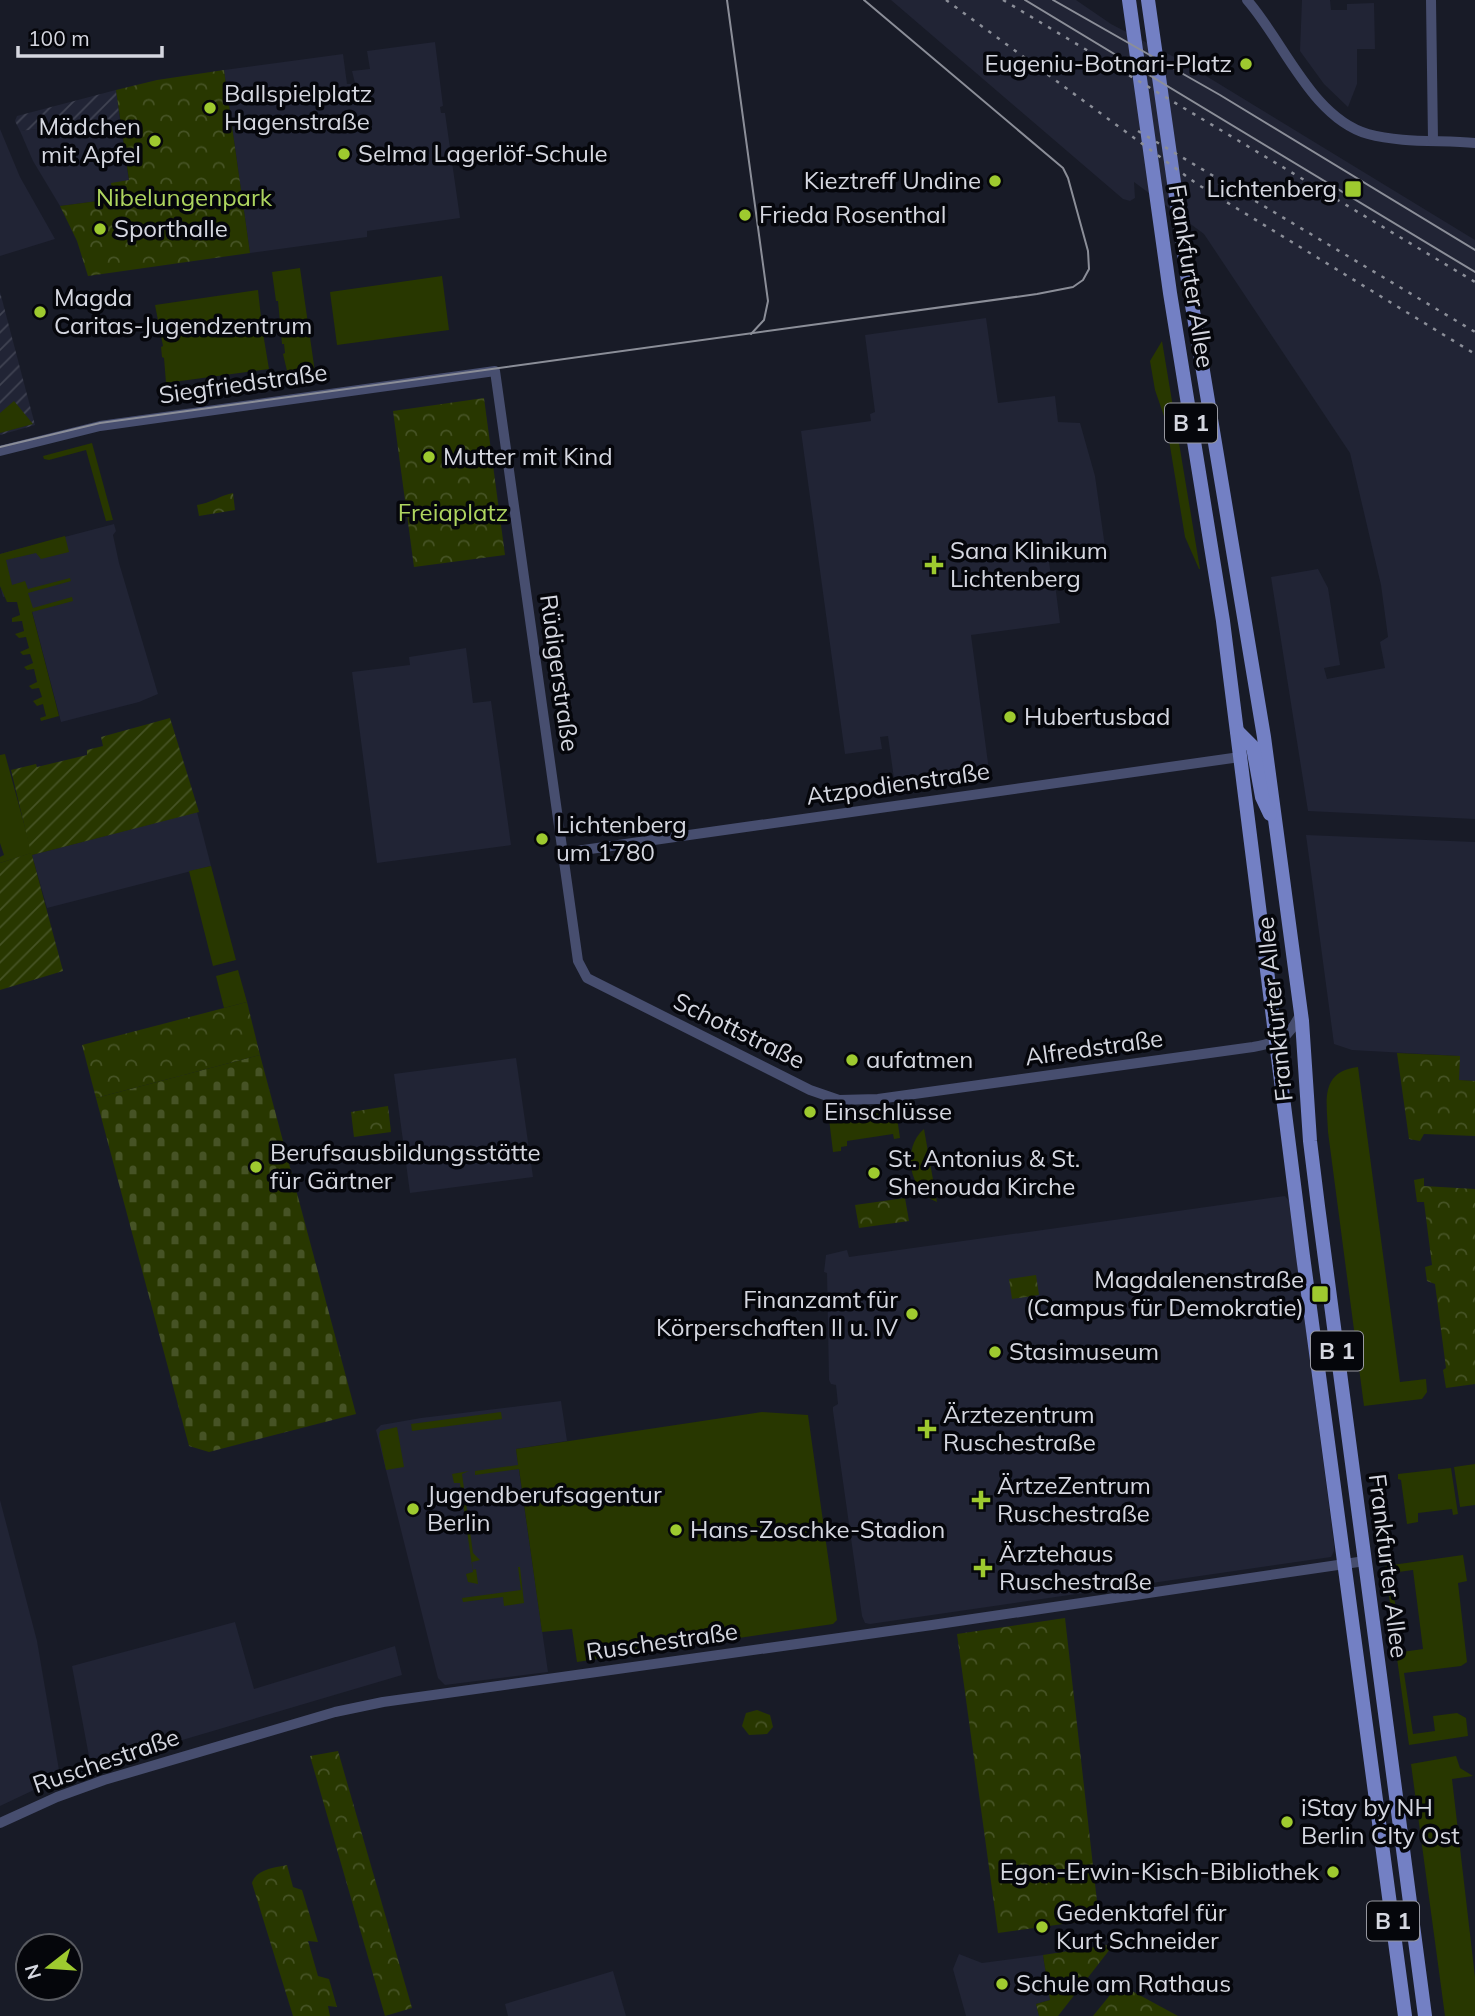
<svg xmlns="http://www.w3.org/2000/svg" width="1475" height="2016" viewBox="0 0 1475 2016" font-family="Mulish,sans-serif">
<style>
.built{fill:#212435}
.industrial{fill:url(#industrial-furrows)}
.grass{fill:#283700}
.cemetery{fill:url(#cemetery-stones)}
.park{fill:url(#park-crowns)}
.garden{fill:url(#garden-furrows)}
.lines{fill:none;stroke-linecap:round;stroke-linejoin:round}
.minor{stroke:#474e6f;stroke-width:10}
.major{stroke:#7380c4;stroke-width:14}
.tram{stroke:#8b8e98;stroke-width:2}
.rail{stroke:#8b8e98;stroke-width:2.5;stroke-dasharray:3.5 7;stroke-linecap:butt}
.poi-dot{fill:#9eca2f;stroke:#05060b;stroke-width:2.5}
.labels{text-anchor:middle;stroke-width:7;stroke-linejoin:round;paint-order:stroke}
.shield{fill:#05060b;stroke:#9798a0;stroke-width:2}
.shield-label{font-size:23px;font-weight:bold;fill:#d5d7e0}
.poi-label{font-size:24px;fill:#d5d7e0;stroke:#05060b;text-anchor:start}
.park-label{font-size:24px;fill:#aed55f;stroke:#05060b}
.street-label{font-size:24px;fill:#d5d7e0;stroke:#05060b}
</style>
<defs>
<pattern id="industrial-furrows" width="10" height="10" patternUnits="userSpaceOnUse" patternTransform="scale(1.75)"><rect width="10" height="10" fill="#212435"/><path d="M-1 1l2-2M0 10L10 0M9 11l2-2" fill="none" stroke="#404352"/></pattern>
<pattern id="cemetery-stones" width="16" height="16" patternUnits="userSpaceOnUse" patternTransform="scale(1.75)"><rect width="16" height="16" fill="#283700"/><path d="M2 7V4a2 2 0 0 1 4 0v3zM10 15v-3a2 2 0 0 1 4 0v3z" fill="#465325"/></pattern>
<pattern id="park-crowns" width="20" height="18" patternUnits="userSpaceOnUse" patternTransform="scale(1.75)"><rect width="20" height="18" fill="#283700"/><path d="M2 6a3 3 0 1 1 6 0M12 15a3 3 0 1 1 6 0" fill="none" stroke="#465325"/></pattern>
<pattern id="garden-furrows" width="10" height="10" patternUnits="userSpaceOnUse" patternTransform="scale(1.75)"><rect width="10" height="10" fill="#283700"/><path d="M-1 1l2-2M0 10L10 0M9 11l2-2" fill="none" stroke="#465325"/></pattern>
</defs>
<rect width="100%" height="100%" fill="#181b27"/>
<g class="built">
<polygon points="891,0 1076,0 1111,24 1180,60 1475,240 1475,819 1308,811 1271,577 1318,569 1328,588 1340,665 1324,668 1327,679 1385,668 1380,642 1388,637 1381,585 1350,453 1204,234 1134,182 1135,198 1130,201 1123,199"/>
<polygon points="1302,0 1330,0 1331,10 1347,10 1347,4 1374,3 1375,49 1357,49 1357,84 1348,107 1324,84 1300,51"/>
<polygon points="435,42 443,106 440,107 441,113 445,113 460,218 367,231 367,237 250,253 224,70 343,54 347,84 350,84 355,83 352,71 370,69 367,51"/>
<polygon points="120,120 129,181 113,199 60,206 33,161 20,131"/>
<polygon points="0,129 20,177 55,239 0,256"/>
<polygon points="986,318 998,403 1055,396 1058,422 1080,423 1095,476 1105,547 1048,555 1051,576 1054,576 1060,623 971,635 990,778 896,793 888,736 880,737 882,749 845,754 801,431 871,421 870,414 875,412 865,335"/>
<polygon points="114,524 116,531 113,535 119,563 158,694 139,702 61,722 27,592 3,597 0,585 0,554"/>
<polygon points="466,648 473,703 491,701 511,845 377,863 352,672 410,665 409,657"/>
<polygon points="197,812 211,866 47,908 32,855"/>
<polygon points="1306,835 1475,842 1475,1081 1459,1080 1459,1056 1352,1050 1334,1044"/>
<polygon points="516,1058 533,1177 410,1193 394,1074"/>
<polygon points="1285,1196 1289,1201 1334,1544 1334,1551 1331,1557 870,1624 865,1623 862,1616 833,1411 833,1407 838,1404 836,1385 831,1384 829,1380 827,1273 824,1272 826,1255 847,1250 849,1257"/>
<polygon points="561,1401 567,1441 516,1449 548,1672 445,1685 438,1678 376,1430 381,1425 421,1418"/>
<polygon points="0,1500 37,1641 60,1776 57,1779 0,1806"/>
<polygon points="235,1622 254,1689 395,1646 402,1675 91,1767 72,1666"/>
<polygon points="959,1954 982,1963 1043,1955 1050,2000 1036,2004 1039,2016 966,2016 953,1969"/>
<polygon points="613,1971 626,2016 508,2016 505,2004"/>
</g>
<g class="industrial">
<polygon points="116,90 120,120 20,131 15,121 17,116"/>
<polygon points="0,292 35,425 0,435"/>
</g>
<g class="grass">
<polygon points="300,268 316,379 287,383 286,376 288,375 283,354 285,353 284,344 282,344 278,301 276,301 272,272"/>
<polygon points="442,276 449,330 337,345 330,292"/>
<polygon points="258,290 262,326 260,327 260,333 263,333 269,369 166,383 164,358 162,357 161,347 163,346 155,305"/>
<polygon points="1162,341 1200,569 1199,569 1185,537 1166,422 1155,390 1150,361"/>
<polygon points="14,401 33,424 0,433 0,413"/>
<polygon points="92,443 113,520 106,521 86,450 49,460 44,459 43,456"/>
<polygon points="65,536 69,552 41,559 36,553 6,560 12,585 25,581 28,589 70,578 71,581 28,593 33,608 72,597 73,601 32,612 59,716 41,721 40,718 46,716 43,704 37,706 33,701 42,697 39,688 32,689 29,686 37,682 34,669 27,670 24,667 33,663 30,654 23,655 20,652 29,648 26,637 19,638 15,634 24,631 22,621 12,622 12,618 20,615 17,602 7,602 0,586 0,554"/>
<polygon points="5,754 32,853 0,863 0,857 4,855 0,843 0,755"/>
<polygon points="211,866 236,960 213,966 189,871"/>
<polygon points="238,970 247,1002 224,1008 216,976"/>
<path d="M1358,1067l42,315 26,-3 1,13 -5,7 -58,7 -36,-274c-1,-30 -9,-60 30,-65z"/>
<polygon points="896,1110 900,1138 894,1139 893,1134 847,1141 847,1146 841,1147 841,1151 833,1152 829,1119"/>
<path d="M924,1129l13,73c-28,-10 -36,-54 -13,-73z"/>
<polygon points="501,1412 502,1419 412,1431 411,1424"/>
<polygon points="762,1412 808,1415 837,1620 833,1624 577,1662 572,1629 542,1632 519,1469 475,1475 475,1471 518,1465 516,1449"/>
<polygon points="397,1427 404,1467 386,1470 379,1436 380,1431"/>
<polygon points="1475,1464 1475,1505 1460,1507 1454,1467"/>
<polygon points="1451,1468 1458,1514 1453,1515 1452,1509 1418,1513 1418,1522 1407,1524 1401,1480 1398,1479 1398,1474"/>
<polygon points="469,1471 462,1474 473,1553 480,1560 472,1562 473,1570 476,1569 478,1584 468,1582 466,1574 473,1572 460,1483 454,1483 452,1474"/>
<polygon points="1463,1555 1467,1581 1458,1583 1467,1662 1461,1666 1404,1673 1413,1734 1435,1731 1433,1716 1457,1713 1466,1718 1468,1736 1409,1745 1395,1644 1401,1643 1402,1652 1423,1649 1413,1570 1391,1573 1400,1640 1395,1640 1385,1566"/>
<polygon points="518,1567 520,1567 524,1603 504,1606 503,1597 463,1602 462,1598 521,1590"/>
<polygon points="1456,1756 1460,1768 1473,1776 1452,1779 1475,1977 1475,2016 1445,2016 1411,1764"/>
</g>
<polygon class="cemetery" points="260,1055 356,1414 209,1452 189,1446 96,1098"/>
<g class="park">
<polygon points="224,70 250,253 88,276 77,241 60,206 113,199 111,183 129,180 116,90 157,80"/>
<polygon points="484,398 505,555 414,567 393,411"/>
<path d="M233,493l2,17 -36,6 -2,-11c14,-2 22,-9 36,-12z"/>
<polygon points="247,1002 260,1055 96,1098 82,1045"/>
<polygon points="1397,1053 1460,1056 1459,1080 1475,1081 1475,1136 1424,1134 1420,1141 1409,1139"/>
<polygon points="388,1106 391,1132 354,1137 351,1112"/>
<polygon points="1424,1178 1424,1186 1475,1189 1475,1384 1446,1388 1443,1370 1446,1368 1435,1284 1427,1281 1425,1267 1432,1265 1424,1202 1417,1202 1414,1180"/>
<polygon points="905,1198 909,1221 859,1228 855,1205"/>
<polygon points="1036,1275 1039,1295 1012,1299 1009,1279"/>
<polygon points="1065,1618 1099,1919 998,1933 957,1634"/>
<polygon points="757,1710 770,1715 773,1727 767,1734 749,1735 742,1726 746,1713"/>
<polygon points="338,1751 412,2008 385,2016 310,1756"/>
<path d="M287,1865l6,22 9,3 16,52 -10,-1 10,35 11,3 8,28 -9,-1 2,10h-37l-41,-133c4,-14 22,-15 35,-18z"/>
<polygon points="1114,1944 1058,2016 1039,2016 1036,2004 1050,2000 1043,1955"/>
<polygon points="1119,1984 1178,2016 1093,2016"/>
</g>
<polygon class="garden" points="170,718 199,812 32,855 63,971 0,990 0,863 31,853 11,770 36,764 37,767 87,755 87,750 103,746 101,737"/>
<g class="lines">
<g class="minor">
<path d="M1247,0c37,42 65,118 121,134 33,9 72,6 107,9"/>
<polyline points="1431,0 1433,140"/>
<path d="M0,451l100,-25 395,-55 83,590 9,17 223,112 29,10 39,-1 375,-52c28,-5 35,-8 48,-34"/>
<polyline points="562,853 1240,757"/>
<polyline points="0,1823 57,1797 104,1780 335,1712 383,1702 932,1625 1365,1561"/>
</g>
<g class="major">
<polyline points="1129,0 1170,293 1223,621 1303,1256 1405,2016"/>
<polyline points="1148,0 1188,281 1264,737 1302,1021 1310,1141 1318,1206 1425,2016"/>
<polyline points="1237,731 1253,747 1262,797 1270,814"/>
</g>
<g class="tram">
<polyline points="727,0 768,301 764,320 751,334"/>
<polyline points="1025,0 1475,272"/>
<polyline points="1053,0 1220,95 1475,250"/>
<polyline points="0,447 100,423 1037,294 1073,287 1083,280 1089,269 1088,251 1068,178 1063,168 864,0"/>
</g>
<g class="rail">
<polyline points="946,0 1197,184 1475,354"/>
<polyline points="1003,0 1475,282"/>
<polyline points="1138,131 1475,332"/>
</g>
</g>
<g class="poi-dot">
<circle cx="1246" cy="64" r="7"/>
<circle cx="210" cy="108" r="7"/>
<circle cx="155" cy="141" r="7"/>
<circle cx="344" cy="154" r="7"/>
<circle cx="995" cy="181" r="7"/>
<rect x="1344" y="180" width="18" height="18" rx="3.5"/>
<circle cx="745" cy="215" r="7"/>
<circle cx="100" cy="229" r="7"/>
<circle cx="40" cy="312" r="7"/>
<circle cx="429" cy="457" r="7"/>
<path d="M930.5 554.5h7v7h7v7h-7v7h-7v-7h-7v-7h7z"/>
<circle cx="1010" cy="717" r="7"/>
<circle cx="542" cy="839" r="7"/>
<circle cx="852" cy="1060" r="7"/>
<circle cx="810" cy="1112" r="7"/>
<circle cx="256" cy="1167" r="7"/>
<circle cx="874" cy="1173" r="7"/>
<rect x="1311" y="1285" width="18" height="18" rx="3.5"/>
<circle cx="912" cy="1314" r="7"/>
<circle cx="995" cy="1352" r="7"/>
<path d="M923.5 1418.5h7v7h7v7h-7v7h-7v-7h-7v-7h7z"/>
<path d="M977.5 1489.5h7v7h7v7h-7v7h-7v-7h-7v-7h7z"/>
<circle cx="413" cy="1509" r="7"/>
<circle cx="676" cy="1530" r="7"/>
<path d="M979.5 1557.5h7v7h7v7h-7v7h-7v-7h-7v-7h7z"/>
<circle cx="1287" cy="1822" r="7"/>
<circle cx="1333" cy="1872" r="7"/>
<circle cx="1042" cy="1927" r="7"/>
<circle cx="1002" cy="1984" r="7"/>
</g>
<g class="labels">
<g class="shield">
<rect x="1165" y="403.5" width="52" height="39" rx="5"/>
<rect x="1311" y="1331.5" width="52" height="39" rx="5"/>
<rect x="1367" y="1901.5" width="52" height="39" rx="5"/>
</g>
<g class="shield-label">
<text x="1191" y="431">B 1</text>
<text x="1337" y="1359">B 1</text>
<text x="1393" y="1929">B 1</text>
</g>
<g class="poi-label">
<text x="1232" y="72" text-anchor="end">Eugeniu-Botnari-Platz</text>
<text x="224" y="102">Ballspielplatz<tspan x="224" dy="28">Hagenstraße</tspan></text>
<text x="141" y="135" text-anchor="end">Mädchen<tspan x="141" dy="28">mit Apfel</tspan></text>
<text x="358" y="162">Selma Lagerlöf-Schule</text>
<text x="981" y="189" text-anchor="end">Kieztreff Undine</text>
<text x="1337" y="197" text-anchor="end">Lichtenberg</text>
<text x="759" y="223">Frieda Rosenthal</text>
<text x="114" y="237">Sporthalle</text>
<text x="54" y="306">Magda<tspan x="54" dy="28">Caritas-Jugendzentrum</tspan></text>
<text x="443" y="465">Mutter mit Kind</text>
<text x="950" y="559">Sana Klinikum<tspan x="950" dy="28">Lichtenberg</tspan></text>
<text x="1024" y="725">Hubertusbad</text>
<text x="556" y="833">Lichtenberg<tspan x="556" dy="28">um 1780</tspan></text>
<text x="866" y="1068">aufatmen</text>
<text x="824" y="1120">Einschlüsse</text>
<text x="270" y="1161">Berufsausbildungsstätte<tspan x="270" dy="28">für Gärtner</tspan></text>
<text x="888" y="1167">St. Antonius &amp; St.<tspan x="888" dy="28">Shenouda Kirche</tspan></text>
<text x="1304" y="1288" text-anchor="end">Magdalenenstraße<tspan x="1304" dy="28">(Campus für Demokratie)</tspan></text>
<text x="898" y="1308" text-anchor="end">Finanzamt für<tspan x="898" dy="28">Körperschaften II u. IV</tspan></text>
<text x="1009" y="1360">Stasimuseum</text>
<text x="943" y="1423">Ärztezentrum<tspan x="943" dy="28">Ruschestraße</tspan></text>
<text x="997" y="1494">ÄrtzeZentrum<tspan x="997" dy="28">Ruschestraße</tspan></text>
<text x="427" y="1503">Jugendberufsagentur<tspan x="427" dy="28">Berlin</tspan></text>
<text x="690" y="1538">Hans-Zoschke-Stadion</text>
<text x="999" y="1562">Ärztehaus<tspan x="999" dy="28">Ruschestraße</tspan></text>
<text x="1301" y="1816">iStay by NH<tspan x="1301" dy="28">Berlin CIty Ost</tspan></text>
<text x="1319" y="1880" text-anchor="end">Egon-Erwin-Kisch-Bibliothek</text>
<text x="1056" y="1921">Gedenktafel für<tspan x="1056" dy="28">Kurt Schneider</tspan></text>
<text x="1016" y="1992">Schule am Rathaus</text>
</g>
<g class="park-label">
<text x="184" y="206">Nibelungenpark</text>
<text x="453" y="521">Freiaplatz</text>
</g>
<g class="street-label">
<text transform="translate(1191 276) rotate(81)" y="8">Frankfurter Allee</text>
<text transform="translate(243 384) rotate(-8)" y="8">Siegfriedstraße</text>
<text transform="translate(559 673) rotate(82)" y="8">Rüdigerstraße</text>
<text transform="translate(898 784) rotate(-8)" y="8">Atzpodienstraße</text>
<text transform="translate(1275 1009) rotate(-96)" y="8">Frankfurter Allee</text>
<text transform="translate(739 1031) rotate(26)" y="8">Schottstraße</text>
<text transform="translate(1094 1048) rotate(-8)" y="8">Alfredstraße</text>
<text transform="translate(1388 1566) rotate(83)" y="8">Frankfurter Allee</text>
<text transform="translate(662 1642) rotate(-8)" y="8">Ruschestraße</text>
<text transform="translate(106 1761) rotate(-19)" y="8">Ruschestraße</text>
</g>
</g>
<g transform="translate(49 1967) rotate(253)"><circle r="33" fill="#05060b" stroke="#585a60" stroke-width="2"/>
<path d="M0-5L12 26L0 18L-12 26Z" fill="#9eca2f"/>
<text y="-10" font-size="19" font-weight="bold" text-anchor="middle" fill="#d5d7e0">N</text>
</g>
<path d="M18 46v10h144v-10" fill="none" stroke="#d5d7e0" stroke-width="3.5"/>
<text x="28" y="46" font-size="21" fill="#d5d7e0" stroke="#05060b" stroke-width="5" paint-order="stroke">100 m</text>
</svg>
